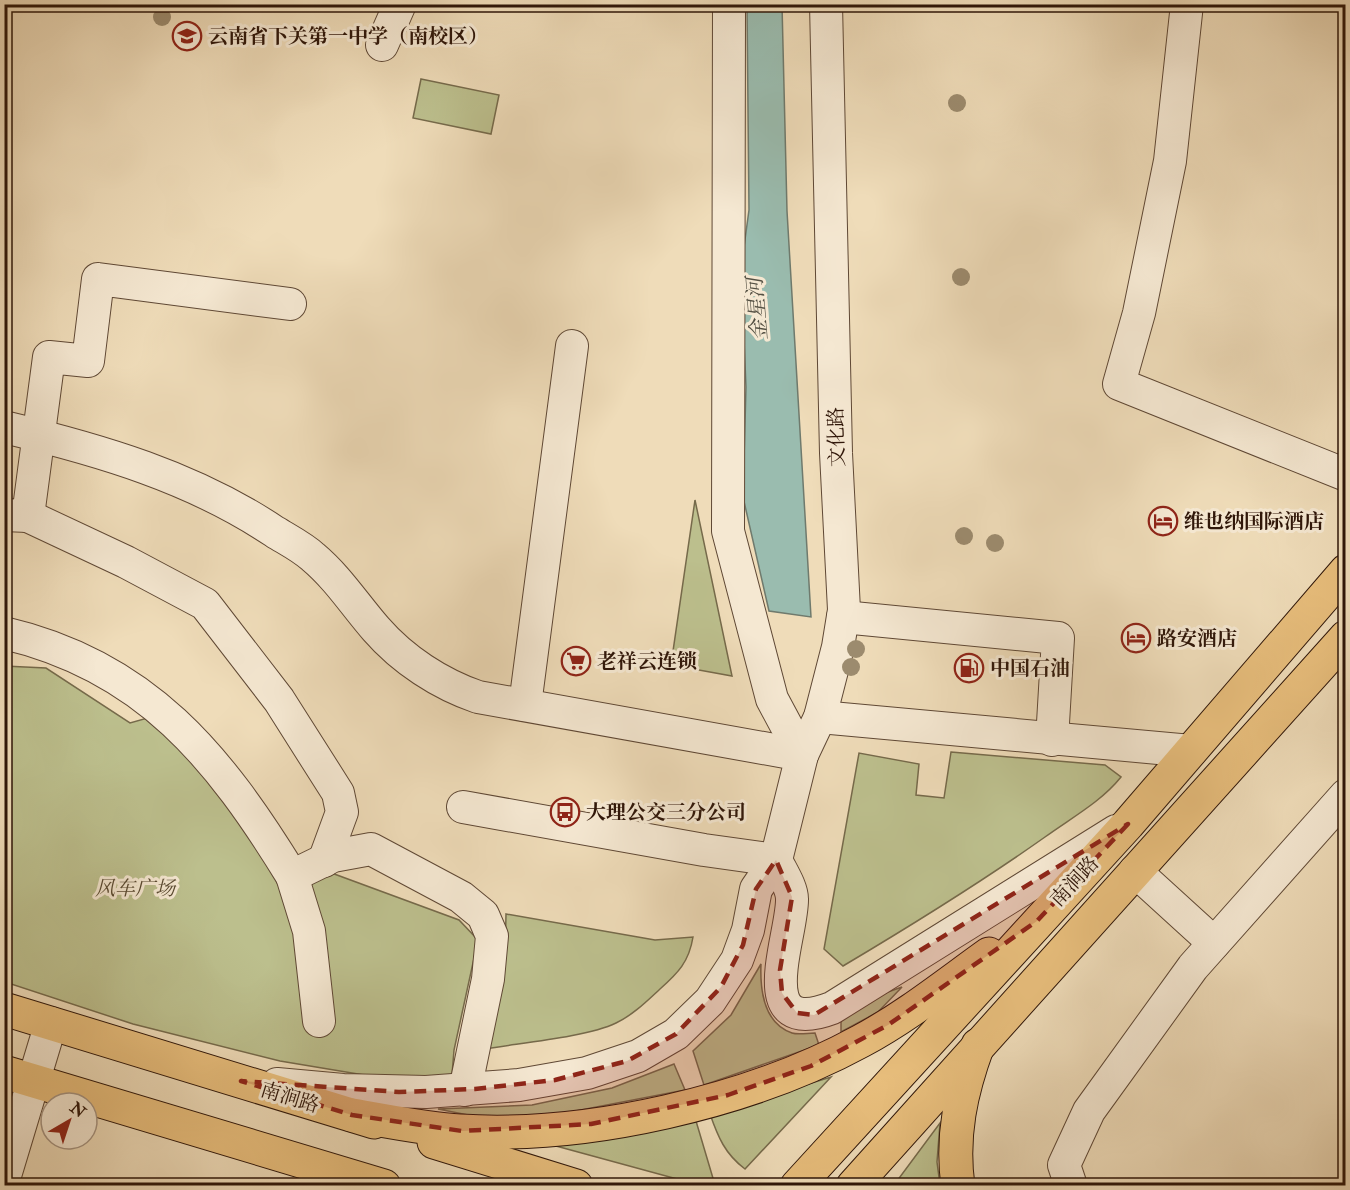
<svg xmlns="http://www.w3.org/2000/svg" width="1350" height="1190" viewBox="0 0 1350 1190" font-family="'IM FELL Double Pica','Noto Serif SC',serif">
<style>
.green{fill:#bcbf8d;stroke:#766a4b;stroke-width:1.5}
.water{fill:#9abcaf;stroke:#6f7a6d;stroke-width:1.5}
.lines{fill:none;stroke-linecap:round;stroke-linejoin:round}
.minor-casing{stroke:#5f4835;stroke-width:34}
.major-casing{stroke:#2f1609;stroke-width:35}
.highway-casing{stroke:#2f1609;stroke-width:35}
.minor{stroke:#f5e8d2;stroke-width:32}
.major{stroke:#e8be7c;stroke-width:33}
.highway{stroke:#e8be7c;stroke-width:33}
.tree{fill:#9c8b6e}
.marked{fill:#8f2418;fill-opacity:0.2;stroke:#8f2418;stroke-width:4.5;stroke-dasharray:12 8;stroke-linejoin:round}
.labels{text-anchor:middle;stroke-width:6;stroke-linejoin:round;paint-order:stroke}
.poi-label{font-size:20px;font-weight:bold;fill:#2f1609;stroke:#f5e8d2;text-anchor:start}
.street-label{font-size:20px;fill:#2f1609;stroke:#f5e8d2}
.park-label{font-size:20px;font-style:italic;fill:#594931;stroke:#f5e8d2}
.water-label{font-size:21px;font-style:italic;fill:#545043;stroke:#f5e8d2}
</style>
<rect width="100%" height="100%" fill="#efdcb9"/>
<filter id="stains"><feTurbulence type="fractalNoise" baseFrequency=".00333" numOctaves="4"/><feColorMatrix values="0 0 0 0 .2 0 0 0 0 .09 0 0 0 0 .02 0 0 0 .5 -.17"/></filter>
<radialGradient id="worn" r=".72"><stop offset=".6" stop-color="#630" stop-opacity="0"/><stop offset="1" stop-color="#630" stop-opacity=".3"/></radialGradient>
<g class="green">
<polygon points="421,79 499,95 491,134 413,118"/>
<polygon points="695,500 732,676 671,665"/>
<polygon points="4,666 46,668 130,723 158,715 259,839 318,868 459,920 478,940 454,1050 452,1075 388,1079 280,1061 133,1024 5,982"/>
<path d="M951,752l154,13 16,12c-20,25 -50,41 -76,60 -65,46 -133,88 -202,129l-19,-17 35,-196 60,11 -3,31 28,3z"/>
<path d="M506,914l149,26 38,-3c-4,25 -15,36 -33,52 -13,12 -27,26 -44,34 -29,14 -96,20 -131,26l20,-90z"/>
<path d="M761,964c-1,24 2,59 31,69 6,2 16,0 23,0l4,12 -115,40 -11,-34 38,-36z"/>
<polygon points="902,987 878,1012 841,1032 841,1018 885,993"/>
<polygon points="674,1064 685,1090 560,1114 493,1120 438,1109 532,1105 612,1088"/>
<path d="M831,1077l-86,92c-20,-15 -27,-32 -35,-55z"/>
<polygon points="696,1121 715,1185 699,1185 556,1146"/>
<polygon points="940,1123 937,1162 940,1185 894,1185"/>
</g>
<polygon class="water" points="747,5 782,5 787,211 811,617 769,611 743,497 746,387 741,269 749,210"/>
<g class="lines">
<g class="minor-casing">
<g id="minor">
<polyline points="729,4 728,531 772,699 802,755"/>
<polyline points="1187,4 1170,161 1139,313 1119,384 1346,475"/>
<polyline points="382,45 400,4"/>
<path d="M4,427c96,23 189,50 271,105 13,8 27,15 38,25 25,21 42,48 63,72 27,31 64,55 102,68l324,58"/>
<polyline points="4,515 28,516 49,357 88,361 98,279 290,304"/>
<polyline points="28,516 126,562 205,604 279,700 338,793 342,812 324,861"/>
<polyline points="843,617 1058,638 1052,740"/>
<path d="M4,633c142,33 215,124 288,243l41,-20 38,-7 90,48 22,18 9,21 -4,43 -23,111"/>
<polyline points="525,705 572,346"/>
<polyline points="820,717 1191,751"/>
<polyline points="463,807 704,850 776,860"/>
<path d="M776,860c5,11 16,27 16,39 1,36 -44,141 40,109l284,-177"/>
<polyline points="1135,871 1214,943"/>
<polyline points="292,876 309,931 319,1021"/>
<polyline points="277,1084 343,1090 426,1092 519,1085 587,1073 638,1056 676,1034 710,1001 737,960 748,930 756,889 776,860 802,755 820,717 838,647 844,610 836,453 826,4"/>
<polyline points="4,1179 51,1023"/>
<polyline points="1071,1186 1064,1165 1089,1111 1193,967 1346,795"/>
</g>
</g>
<g class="major-casing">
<path id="major" d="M958,1186c-7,-50 3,-95 20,-141"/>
</g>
<g class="highway-casing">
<g id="highway">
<polyline points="4,1009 374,1122"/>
<polyline points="4,1072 384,1186"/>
<path d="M352,1115c36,6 72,14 108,16 127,8 289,-29 401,-90 45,-24 86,-57 128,-87"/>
<polyline points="434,1142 576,1186"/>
<polyline points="797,1186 1128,824 1346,571"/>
<polyline points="853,1186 1346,637"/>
</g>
</g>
<use href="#minor" class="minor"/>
<use href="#major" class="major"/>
<use href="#highway" class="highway"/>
</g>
<g class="tree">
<circle cx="162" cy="17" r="9"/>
<circle cx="957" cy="103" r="9"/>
<circle cx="961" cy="277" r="9"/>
<circle cx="964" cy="536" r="9"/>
<circle cx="995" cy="543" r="9"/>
<circle cx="856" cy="649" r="9"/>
<circle cx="851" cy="667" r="9"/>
</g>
<path class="marked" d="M1128,824l-91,97 -149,104 -77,41 -83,29 -137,29 -129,7 -110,-16 -111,-34 158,11 76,-3 80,-9 72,-19 49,-27 45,-47 22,-42 13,-56 20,-29 16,37 -12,73 2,23 15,20 17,2z"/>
<defs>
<g id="school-ring" transform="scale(1.5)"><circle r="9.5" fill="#f5e8d2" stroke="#8f2418" stroke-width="1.5"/><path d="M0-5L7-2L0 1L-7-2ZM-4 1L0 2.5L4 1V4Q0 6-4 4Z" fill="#8f2418"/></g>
<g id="hotel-ring" transform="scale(1.5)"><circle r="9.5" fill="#f5e8d2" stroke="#8f2418" stroke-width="1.5"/><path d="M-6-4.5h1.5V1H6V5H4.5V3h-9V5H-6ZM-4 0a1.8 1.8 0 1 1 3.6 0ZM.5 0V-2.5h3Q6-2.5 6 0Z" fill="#8f2418"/></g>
<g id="supermarket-ring" transform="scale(1.5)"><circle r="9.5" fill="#f5e8d2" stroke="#8f2418" stroke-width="1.5"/><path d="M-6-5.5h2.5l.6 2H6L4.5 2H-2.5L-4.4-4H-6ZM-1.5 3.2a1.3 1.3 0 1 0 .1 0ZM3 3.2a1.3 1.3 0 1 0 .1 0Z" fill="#8f2418"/></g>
<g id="fuel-ring" transform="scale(1.5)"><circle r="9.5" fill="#f5e8d2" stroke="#8f2418" stroke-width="1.5"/><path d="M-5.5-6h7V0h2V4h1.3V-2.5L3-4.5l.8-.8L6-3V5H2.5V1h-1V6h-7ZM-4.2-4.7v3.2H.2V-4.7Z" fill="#8f2418"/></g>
<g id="bus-ring" transform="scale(1.5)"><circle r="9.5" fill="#f5e8d2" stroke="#8f2418" stroke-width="1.5"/><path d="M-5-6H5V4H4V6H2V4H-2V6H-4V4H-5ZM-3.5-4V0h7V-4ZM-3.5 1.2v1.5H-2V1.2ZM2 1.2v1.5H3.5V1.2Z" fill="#8f2418"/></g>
</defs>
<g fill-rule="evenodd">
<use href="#school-ring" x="187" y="36"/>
<use href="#hotel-ring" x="1163" y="521"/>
<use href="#hotel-ring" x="1136" y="638"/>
<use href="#supermarket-ring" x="576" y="661"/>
<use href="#fuel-ring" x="969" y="668"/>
<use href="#bus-ring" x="565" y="812"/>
</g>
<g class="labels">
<g class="poi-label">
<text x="208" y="43">云南省下关第一中学（南校区）</text>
<text x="1184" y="528">维也纳国际酒店</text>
<text x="1157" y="645">路安酒店</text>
<text x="597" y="668">老祥云连锁</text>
<text x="990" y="675">中国石油</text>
<text x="586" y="819">大理公交三分公司</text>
</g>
<g class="street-label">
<text transform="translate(836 437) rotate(-92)" y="7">文化路</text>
<text transform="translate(1074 881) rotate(-47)" y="7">南涧路</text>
<text transform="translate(290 1097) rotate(17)" y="7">南涧路</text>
</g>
<g class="park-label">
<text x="135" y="895">风车广场</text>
</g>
<g class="water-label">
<text transform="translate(757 309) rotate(-95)" y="7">金星河</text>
</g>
</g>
<rect width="1350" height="1190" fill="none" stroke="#efdcb9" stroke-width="24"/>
<rect x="6" y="6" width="1338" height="1178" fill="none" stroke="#2f1609" stroke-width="3"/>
<rect x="12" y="12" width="1326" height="1166" fill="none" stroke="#2f1609" stroke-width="1.5"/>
<g transform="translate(69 1121) rotate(39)"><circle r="28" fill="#f5e8d2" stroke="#a69482" stroke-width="1.5"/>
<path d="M0-4.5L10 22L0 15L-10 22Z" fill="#8f2418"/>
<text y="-9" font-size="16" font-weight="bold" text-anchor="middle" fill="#2f1609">N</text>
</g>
<rect width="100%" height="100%" filter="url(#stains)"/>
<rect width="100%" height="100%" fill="url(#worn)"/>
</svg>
